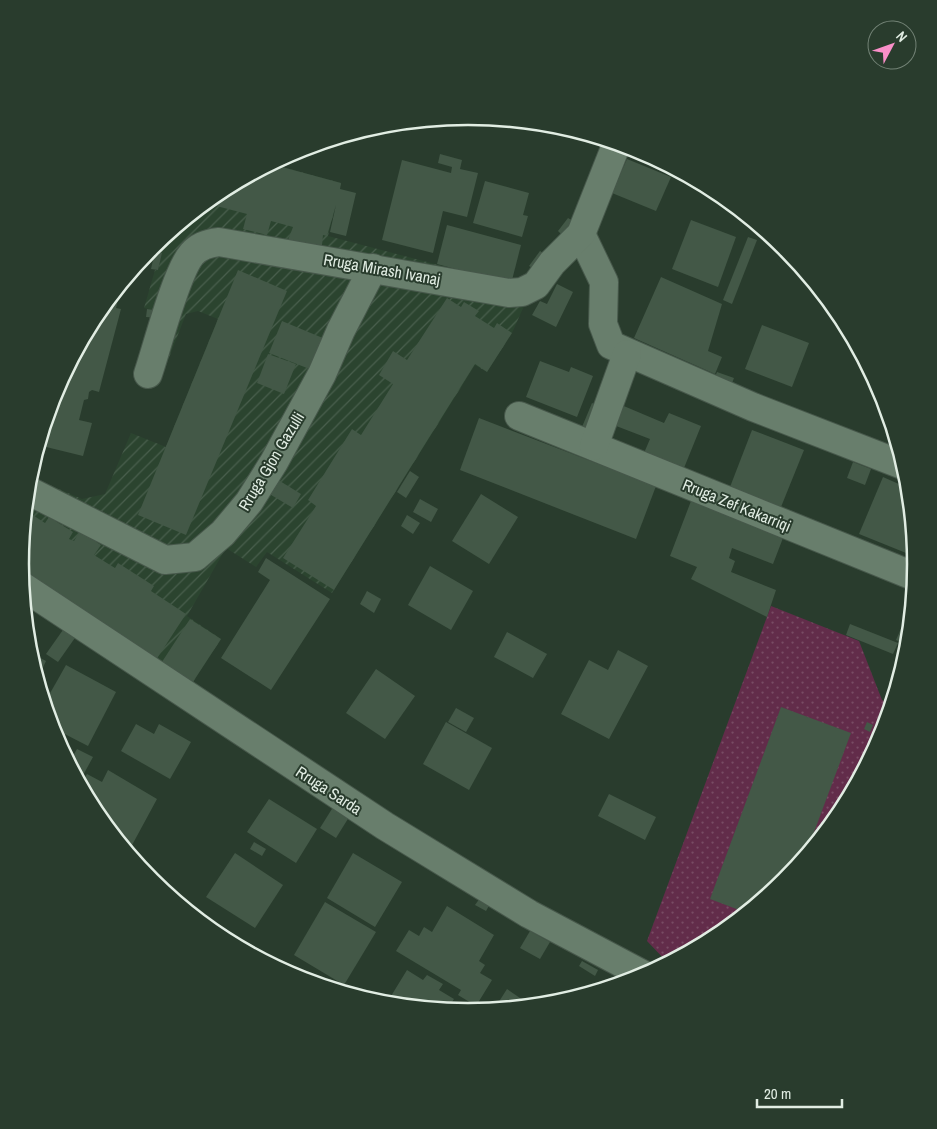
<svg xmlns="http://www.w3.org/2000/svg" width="937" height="1129" viewBox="0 0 937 1129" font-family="'Archivo Narrow',sans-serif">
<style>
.industrial{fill:url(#industrial-furrows)}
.grass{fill:url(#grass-dots)}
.building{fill:#435847}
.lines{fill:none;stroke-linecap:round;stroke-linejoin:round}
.minor-casing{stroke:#47584b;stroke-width:30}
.minor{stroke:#687e6c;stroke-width:28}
.labels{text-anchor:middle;stroke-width:4;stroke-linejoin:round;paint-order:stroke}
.street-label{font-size:16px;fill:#e1ede3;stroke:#293c2d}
.rim{fill:none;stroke:#e1ede3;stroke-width:2.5}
</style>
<defs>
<pattern id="industrial-furrows" width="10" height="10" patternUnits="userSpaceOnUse" patternTransform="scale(1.25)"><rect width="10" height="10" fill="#2b442f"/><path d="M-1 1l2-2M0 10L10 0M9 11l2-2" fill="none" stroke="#495f4d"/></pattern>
<pattern id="grass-dots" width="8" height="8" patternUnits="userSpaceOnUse" patternTransform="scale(1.25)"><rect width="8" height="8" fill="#622c4a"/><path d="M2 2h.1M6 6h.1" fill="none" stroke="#784b64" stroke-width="1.8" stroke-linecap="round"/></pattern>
</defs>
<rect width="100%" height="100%" fill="#293c2d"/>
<polygon class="industrial" points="271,164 341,183 328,236 511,284 527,276 553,242 552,263 564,269 545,297 524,306 512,333 487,372 475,365 332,593 267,552 256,567 226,548 187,616 221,639 189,688 22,580 20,564 29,476 82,499 105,494 131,433 166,447 218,319 198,311 186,314 158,386 147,382 161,311 144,308 155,270 158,270 162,253 159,252 162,239 220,191"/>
<polygon class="grass" points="771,606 859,641 882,700 892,705 883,736 841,814 785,882 717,938 669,964 647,941"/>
<g class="building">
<polygon points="593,136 602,139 599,144 591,141"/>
<polygon points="440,154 462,160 460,169 478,173 467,217 443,211 433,253 382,240 402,160 451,173 452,167 438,163"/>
<polygon points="627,159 671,177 656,211 612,193"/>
<polygon points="271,164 341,183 340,189 356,193 346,236 330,232 336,205 327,236 323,235 322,245 303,245 288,240 293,227 271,221 267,235 243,229 247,214 205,203 220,191"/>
<polygon points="485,181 529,193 523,215 528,216 522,237 473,223"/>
<polygon points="568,218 573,221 562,235 558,231"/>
<polygon points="691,220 736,237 718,287 672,269"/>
<polygon points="447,225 521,245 511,284 437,264"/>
<polygon points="748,237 757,240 732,304 723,300"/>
<polygon points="155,251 162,253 158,270 151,269"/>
<polygon points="540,251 545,254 534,269 529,266"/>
<polygon points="238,270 287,291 186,535 138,515"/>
<polygon points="661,277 722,304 708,351 722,357 715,374 634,338"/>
<polygon points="122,283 116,308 121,309 99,392 92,390 89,392 88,399 84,400 79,420 92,423 83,456 38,445 54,393 96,315"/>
<polygon points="557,284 573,292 556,327 532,315 540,301 547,304"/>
<polygon points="447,298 461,307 464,302 479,311 475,316 494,328 497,323 512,333 487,372 475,364 334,590 283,558 316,506 308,500 352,429 361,435 393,384 379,375 393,351 407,360"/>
<polygon points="147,309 161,311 160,318 146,317"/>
<polygon points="282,321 330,341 317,372 269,353"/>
<polygon points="762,325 809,343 792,387 745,369"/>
<polygon points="268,354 296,364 284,394 257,383"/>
<polygon points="540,361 569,372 571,367 593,376 577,417 526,397"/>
<polygon points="717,372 734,378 732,383 715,377"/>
<polygon points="592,403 599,406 590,430 582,427"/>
<polygon points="619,404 664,423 669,413 701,426 684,468 644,453 650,439 611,424"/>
<polygon points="479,418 656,486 636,539 460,470"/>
<polygon points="752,430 804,450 781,507 730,487"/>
<polygon points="853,462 871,469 865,485 847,478"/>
<polygon points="410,471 419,477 406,498 397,492"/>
<polygon points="883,477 910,489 916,557 859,534"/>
<polygon points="275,478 301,494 293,508 266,492"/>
<polygon points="481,494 518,517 489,564 452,541"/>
<polygon points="420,499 438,509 431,522 413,512"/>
<polygon points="691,501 783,538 773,564 732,548 729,558 735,561 731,572 776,590 767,617 691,579 697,567 670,556"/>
<polygon points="25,510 45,523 49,517 73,532 69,539 74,541 80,531 101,545 94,555 115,568 118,563 154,586 151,591 186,614 154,663 21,577 20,565"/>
<polygon points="407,515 420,523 413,534 401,526"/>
<polygon points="266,558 330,599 271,690 221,658 270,580 258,572"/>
<polygon points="430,566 473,591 451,630 408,605"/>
<polygon points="367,591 381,599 374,613 360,604"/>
<polygon points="913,601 909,646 896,640"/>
<polygon points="190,619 221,639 189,688 158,668"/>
<polygon points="850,624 898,643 893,654 846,635"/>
<polygon points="65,627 77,635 58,662 46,654"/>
<polygon points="507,632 547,654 533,678 494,657"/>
<polygon points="618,650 648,666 609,739 561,714 589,660 608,670"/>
<polygon points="29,652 46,661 37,680"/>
<polygon points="66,665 116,692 88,746 51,727 44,704"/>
<polygon points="376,669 415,696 385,739 346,713"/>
<polygon points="781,707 851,733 804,859 785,882 747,913 710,899"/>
<polygon points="456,708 474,718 466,732 448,722"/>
<polygon points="446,722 492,748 469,790 423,764"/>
<polygon points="867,722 873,725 870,732 864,729"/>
<polygon points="136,724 154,734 159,724 191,742 170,779 121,751"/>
<polygon points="61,749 73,756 77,749 93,757 81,779 75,776"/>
<polygon points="108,770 157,799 131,847 115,838 95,813 80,785 87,774 102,782"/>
<polygon points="609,794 656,817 645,840 598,816"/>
<polygon points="269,799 317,829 296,863 247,832"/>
<polygon points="335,804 351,814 336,838 320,828"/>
<polygon points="254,842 266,849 262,856 250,849"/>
<polygon points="235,853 283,885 255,928 206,897"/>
<polygon points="353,853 402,882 375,927 327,898"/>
<polygon points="480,898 490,904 486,911 475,905"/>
<polygon points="325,902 376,932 344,985 294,955"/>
<polygon points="447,906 494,935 479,961 485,965 480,973 492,980 476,1006 458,995 461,990 396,951 409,930 419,936 424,927 432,932"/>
<polygon points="530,931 550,942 540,959 520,948"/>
<polygon points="582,961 598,970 595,976 579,966"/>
<polygon points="407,970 423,980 427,975 443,984 439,990 454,999 446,1011 396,1006 388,1001"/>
<polygon points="507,989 533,1007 493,1011"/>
</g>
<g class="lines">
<g class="minor-casing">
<g id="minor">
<polyline points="581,234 604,282 603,324 611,345 753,407 905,466"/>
<path d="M148,374c9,-26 28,-102 44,-120 7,-8 17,-11 27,-12l290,51 13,-1 14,-7 16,-22 29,-29 36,-91"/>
<polyline points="519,416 916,577"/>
<polyline points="594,446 627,354"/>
<polyline points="27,490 165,560 195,557 223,533 249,502 274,462 322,374 341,330 373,268"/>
<polyline points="22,586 385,826 529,914 646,976"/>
</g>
</g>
<use href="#minor" class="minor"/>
</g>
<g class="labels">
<g class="street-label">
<text transform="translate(382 269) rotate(10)" y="6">Rruga Mirash Ivanaj</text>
<text transform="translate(271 461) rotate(-59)" y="6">Rruga Gjon Gazulli</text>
<text transform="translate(737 505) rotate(22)" y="6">Rruga Zef Kakarriqi</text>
<text transform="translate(329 790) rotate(33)" y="6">Rruga Sarda</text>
</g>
</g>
<path d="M0 0H937V1129H0ZM29 564a439 439 0 1 1 878 0a439 439 0 1 1-878 0Z" fill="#293c2d" fill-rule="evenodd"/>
<path class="rim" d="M29 564a439 439 0 1 1 878 0a439 439 0 1 1-878 0Z"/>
<g transform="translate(892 45) rotate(49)"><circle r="24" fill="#293c2d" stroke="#738376"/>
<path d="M0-4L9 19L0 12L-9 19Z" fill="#f98fc8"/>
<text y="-8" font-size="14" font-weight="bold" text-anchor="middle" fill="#e1ede3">N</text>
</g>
<path d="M757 1099v8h85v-8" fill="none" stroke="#e1ede3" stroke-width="2.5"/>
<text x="764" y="1099" font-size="15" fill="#e1ede3" stroke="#293c2d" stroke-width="4" paint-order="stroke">20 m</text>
</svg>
